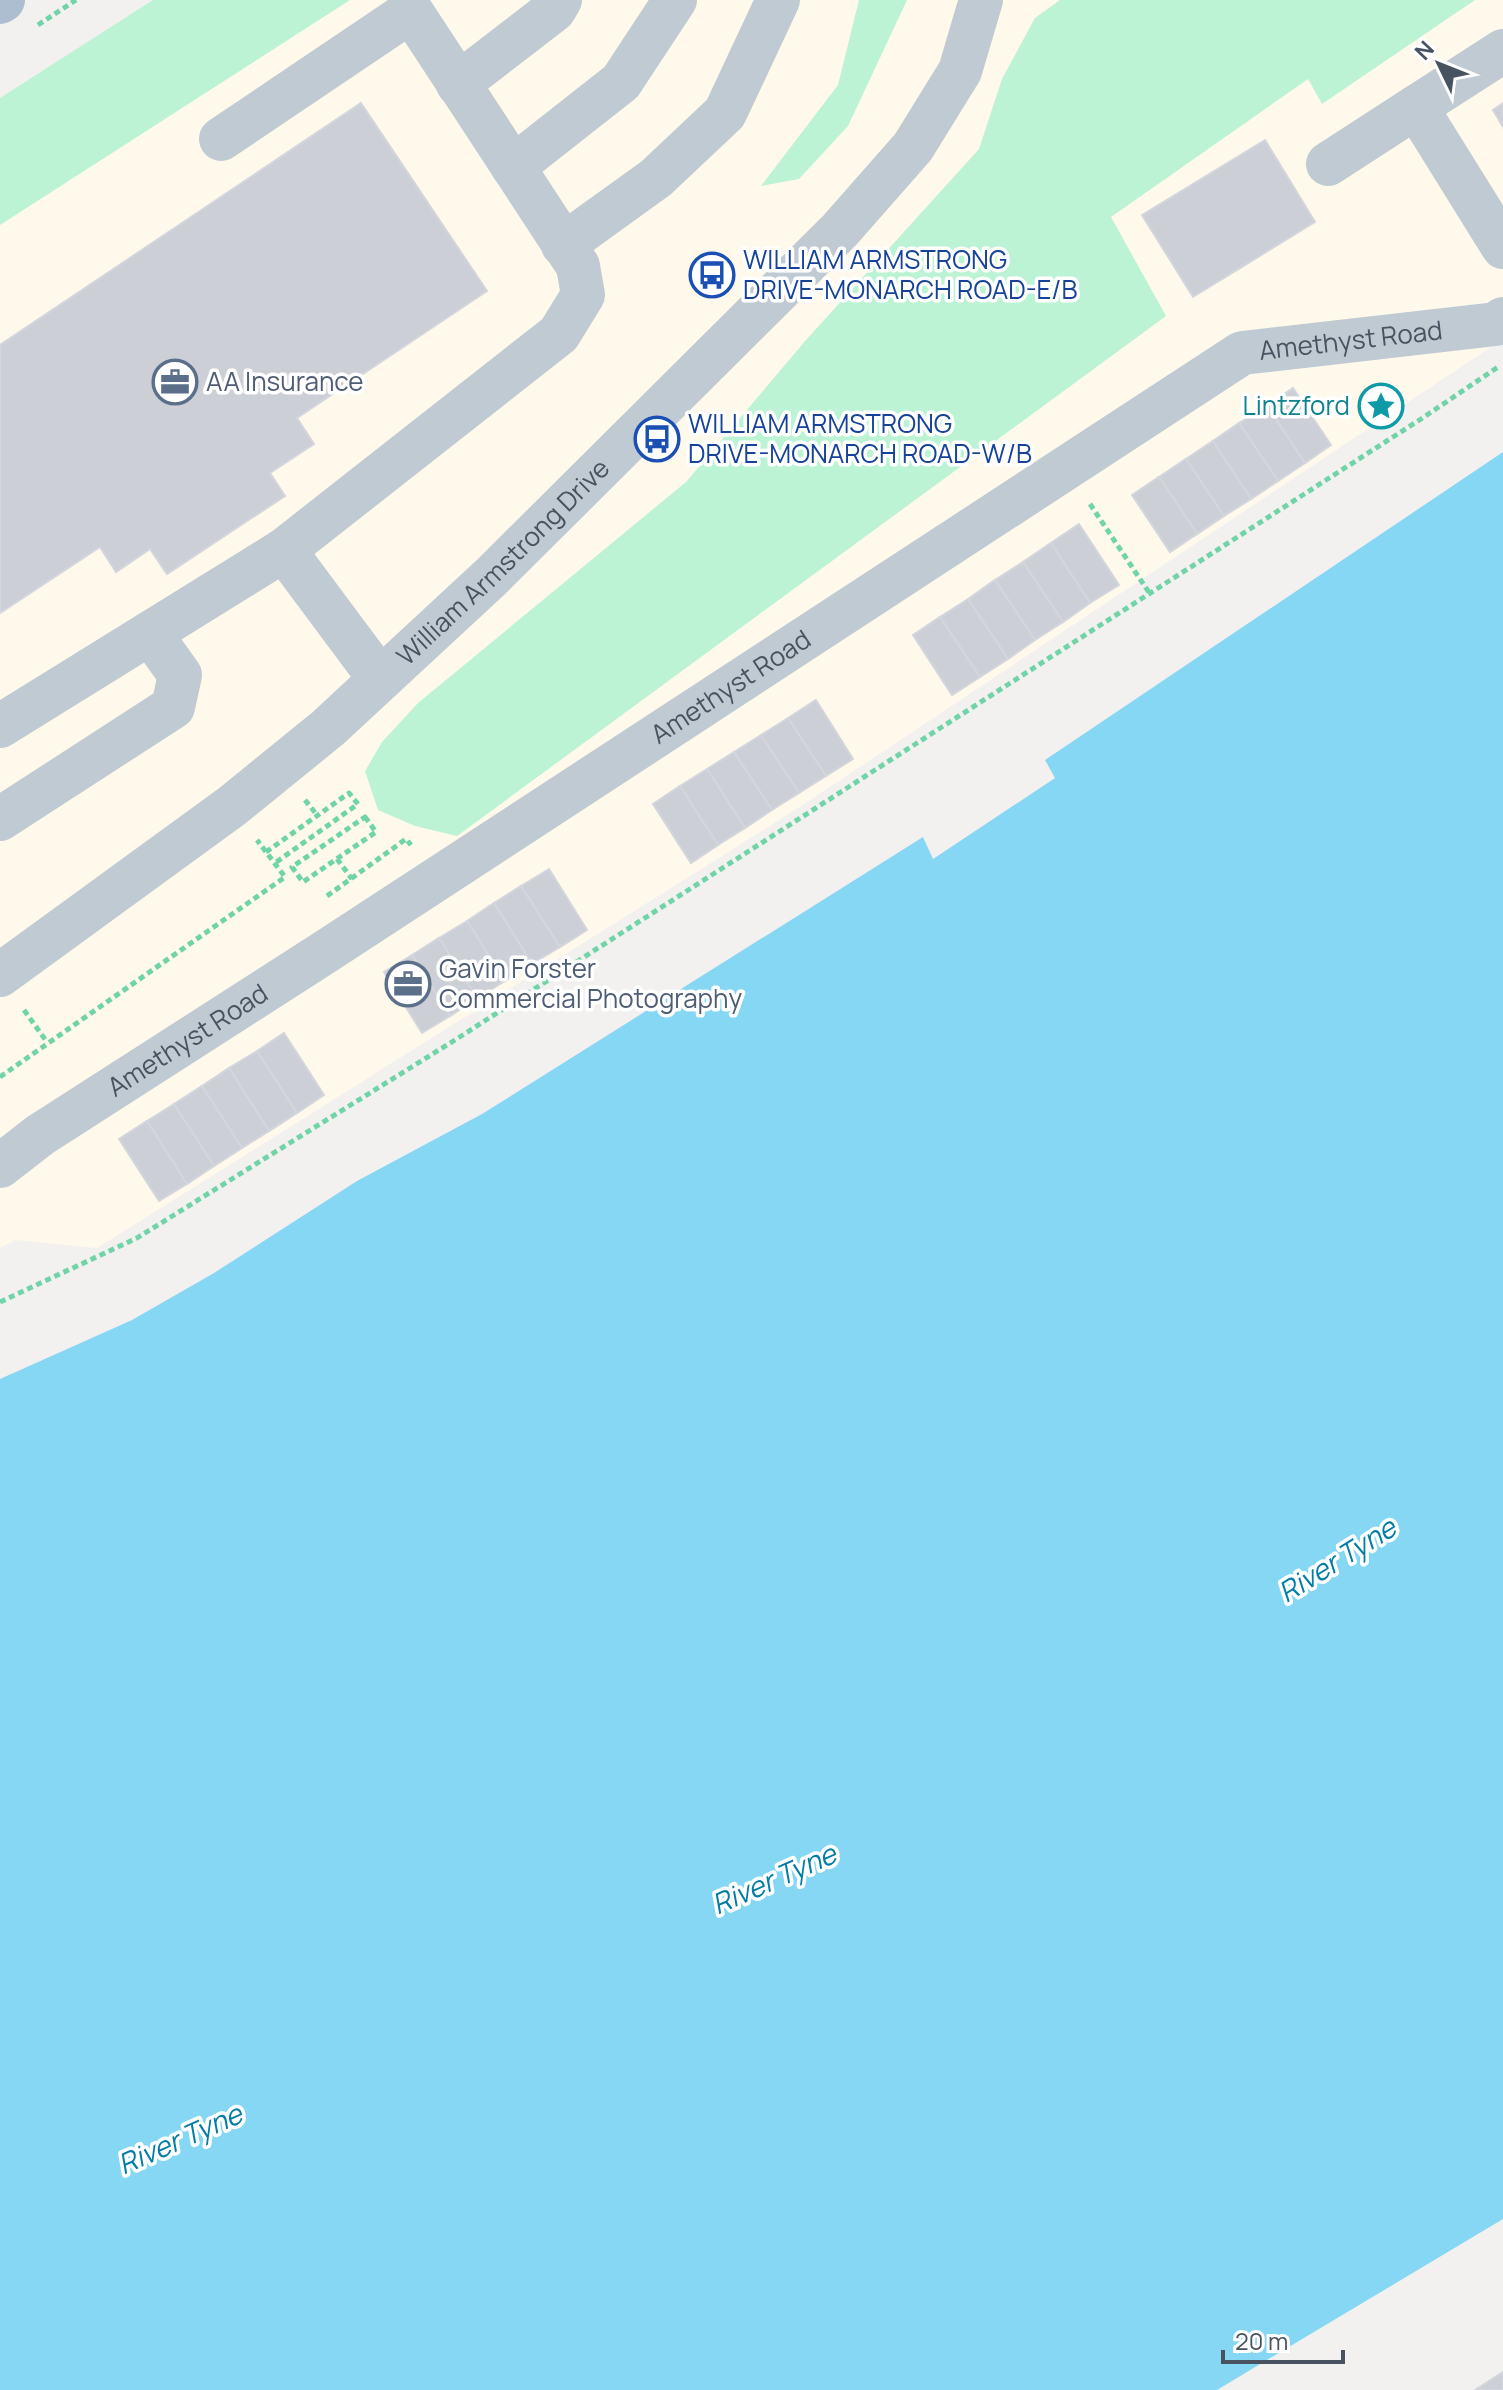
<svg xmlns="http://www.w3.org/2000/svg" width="1503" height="2390" viewBox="0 0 1503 2390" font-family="Manrope,sans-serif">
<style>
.commercial{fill:#fef9ea}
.green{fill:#bcf3d4}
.water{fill:#86d7f4}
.building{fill:#cccfd6;stroke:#d4d6dd;stroke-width:2}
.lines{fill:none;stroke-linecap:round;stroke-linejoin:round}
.path{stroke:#71d4a8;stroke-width:5;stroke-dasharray:6 4;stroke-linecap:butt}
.minor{stroke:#c0cad3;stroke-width:44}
.major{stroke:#aebed1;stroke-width:44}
.labels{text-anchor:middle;stroke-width:7;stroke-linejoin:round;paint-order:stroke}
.transit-label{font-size:26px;fill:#164399;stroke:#fff;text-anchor:start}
.street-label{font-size:26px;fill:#475360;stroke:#fff}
.service-label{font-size:26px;fill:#4e5e75;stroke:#fff;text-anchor:start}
.culture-label{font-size:26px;fill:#0d838f;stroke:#fff;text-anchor:end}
.water-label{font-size:28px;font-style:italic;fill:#027da8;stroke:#fff}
</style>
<rect width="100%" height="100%" fill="#f3f1f0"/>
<polygon class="commercial" points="305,0 1503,0 1503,339 795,810 97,1248 15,1240 0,1248 0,205"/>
<g class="green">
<polygon points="153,0 350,0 0,225 0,98"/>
<polygon points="859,0 907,0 848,126 799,179 761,186 838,85"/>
<polygon points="1060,0 1475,0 1322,104 1308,79 1111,217 1166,316 457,836 415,826 378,810 365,771 382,742 418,703 686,482 806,340 979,149 1002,79 1035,18"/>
</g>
<polygon class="water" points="1503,452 1503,2219 1217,2390 0,2390 0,1379 132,1320 214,1273 357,1181 482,1114 923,837 933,859 1055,778 1045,760"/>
<g class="building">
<polygon points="361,103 487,291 297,418 314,444 270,473 285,496 167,574 150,549 116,572 100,547 0,613 0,345"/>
<polygon points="1503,103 1503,127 1493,110"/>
<polygon points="1265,140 1315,222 1193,297 1142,215"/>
<polygon points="1293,388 1331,445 1305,463 1267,406"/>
<polygon points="1267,406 1305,463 1278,481 1239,423"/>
<polygon points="1239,423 1278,481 1251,499 1213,441"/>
<polygon points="1213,441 1251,499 1224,516 1186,459"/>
<polygon points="1186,459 1224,516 1197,534 1159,477"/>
<polygon points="1159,477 1197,534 1170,552 1132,495"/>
<polygon points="1079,524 1119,585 1090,603 1051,543"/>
<polygon points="1051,543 1090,603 1063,622 1023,562"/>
<polygon points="1023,562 1063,622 1035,640 995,580"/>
<polygon points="995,580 1035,640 1008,659 968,599"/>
<polygon points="968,599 1008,659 980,677 940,617"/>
<polygon points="940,617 980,677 952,695 913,635"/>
<polygon points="816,700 853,759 826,776 788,718"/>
<polygon points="788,718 826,776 799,793 761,735"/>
<polygon points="761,735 799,793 772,810 734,752"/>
<polygon points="734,752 772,810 745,828 707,769"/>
<polygon points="707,769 745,828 718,845 680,786"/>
<polygon points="680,786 718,845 691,863 653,804"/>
<polygon points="549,869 587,930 560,947 521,886"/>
<polygon points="521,886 560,947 532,964 494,903"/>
<polygon points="494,903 532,964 505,981 467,921"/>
<polygon points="467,921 505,981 477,998 439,938"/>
<polygon points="439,938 477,998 450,1016 412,955"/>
<polygon points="412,955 450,1016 422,1033 384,972"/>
<polygon points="284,1033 324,1095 297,1113 257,1051"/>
<polygon points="257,1051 297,1113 269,1131 229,1068"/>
<polygon points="229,1068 269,1131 242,1148 202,1086"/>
<polygon points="202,1086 242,1148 214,1166 174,1104"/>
<polygon points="174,1104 214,1166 187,1184 147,1121"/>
<polygon points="147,1121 187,1184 159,1201 119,1139"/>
<polygon points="1503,2372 1503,2390 1475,2390"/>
</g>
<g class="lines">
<g class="path">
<polyline points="38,25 76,0"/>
<polyline points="1090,504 1150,594"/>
<polyline points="305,800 317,815"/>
<polygon points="365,817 376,832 303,882 292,867"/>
<polyline points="266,852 349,793 358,804 275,863"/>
<polyline points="337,859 352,879"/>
<polyline points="327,896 406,839 411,845"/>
<polyline points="24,1010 47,1042"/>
<polyline points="0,1077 285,877 257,840"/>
<polyline points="0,1302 137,1238 455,1040 1421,419 1498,367"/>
</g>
<g class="minor">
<polyline points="1503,51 1416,107 1503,247"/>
<polyline points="458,84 554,10 560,0"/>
<polyline points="1328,164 1416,107"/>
<polyline points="513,167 621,82 675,0"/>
<polyline points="563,245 656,178 725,113 778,0"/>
<polyline points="284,550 380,679"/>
<polyline points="0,726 284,550 559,334 583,295 578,266 411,11 221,139"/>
<polyline points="0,819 173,707 180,675 150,633"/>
<path id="s1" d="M0,975l232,-169 96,-78 163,-151 349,-347 73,-83 47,-76 21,-71"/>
<path id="s2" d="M0,1166l40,-31 282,-181 920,-601 254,-29 7,-5"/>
</g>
<polyline class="major" points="0,2 3,0"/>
</g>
<defs>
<g id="bus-ring" transform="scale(2.3)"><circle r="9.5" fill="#fff" stroke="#1a4fb4" stroke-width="1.5"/><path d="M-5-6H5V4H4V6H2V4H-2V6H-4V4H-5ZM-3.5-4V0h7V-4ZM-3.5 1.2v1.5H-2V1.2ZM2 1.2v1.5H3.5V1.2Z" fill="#1a4fb4"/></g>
<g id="office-ring" transform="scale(2.3)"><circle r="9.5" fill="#fff" stroke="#5c6f8a" stroke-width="1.5"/><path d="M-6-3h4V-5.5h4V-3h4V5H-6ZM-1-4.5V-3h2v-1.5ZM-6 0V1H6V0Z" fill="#5c6f8a"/></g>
<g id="sight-ring" transform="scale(2.3)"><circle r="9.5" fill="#fff" stroke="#0f9aa8" stroke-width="1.5"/><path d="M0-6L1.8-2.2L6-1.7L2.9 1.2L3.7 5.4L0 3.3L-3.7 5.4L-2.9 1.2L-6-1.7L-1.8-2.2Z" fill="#0f9aa8"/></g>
</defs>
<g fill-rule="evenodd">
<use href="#bus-ring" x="712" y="275"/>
<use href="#office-ring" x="175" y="382"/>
<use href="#sight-ring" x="1381" y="406"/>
<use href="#bus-ring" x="657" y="439"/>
<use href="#office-ring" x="408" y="984"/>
</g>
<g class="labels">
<g class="transit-label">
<text x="743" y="269">WILLIAM ARMSTRONG<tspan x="743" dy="30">DRIVE-MONARCH ROAD-E/B</tspan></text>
<text x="688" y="433">WILLIAM ARMSTRONG<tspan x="688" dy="30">DRIVE-MONARCH ROAD-W/B</tspan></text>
</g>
<g class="street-label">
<text dy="9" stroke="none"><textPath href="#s2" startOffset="1594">Amethyst Road</textPath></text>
<text dy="9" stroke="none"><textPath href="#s1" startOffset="652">William Armstrong Drive</textPath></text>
<text dy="9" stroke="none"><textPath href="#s2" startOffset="874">Amethyst Road</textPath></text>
<text dy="9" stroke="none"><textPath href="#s2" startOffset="226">Amethyst Road</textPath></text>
</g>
<g class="service-label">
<text x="206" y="391">AA Insurance</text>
<text x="439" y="978">Gavin Forster<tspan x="439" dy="30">Commercial Photography</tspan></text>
</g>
<g class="culture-label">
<text x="1350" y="415">Lintzford</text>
</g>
<g class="water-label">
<text transform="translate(1337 1560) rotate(-32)" y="10">River Tyne</text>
<text transform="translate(774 1879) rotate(-24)" y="10">River Tyne</text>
<text transform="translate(180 2139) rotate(-24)" y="10">River Tyne</text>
</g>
</g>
<g transform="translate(1439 64) rotate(313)" stroke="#ffffff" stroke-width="6" paint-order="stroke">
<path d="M0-6L14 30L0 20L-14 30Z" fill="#475360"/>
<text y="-12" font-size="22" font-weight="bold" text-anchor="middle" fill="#475360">N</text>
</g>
<path d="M1223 2350v12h120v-12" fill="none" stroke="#475360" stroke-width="4"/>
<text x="1235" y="2350" font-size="24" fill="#475360" stroke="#ffffff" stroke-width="6" paint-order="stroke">20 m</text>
</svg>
